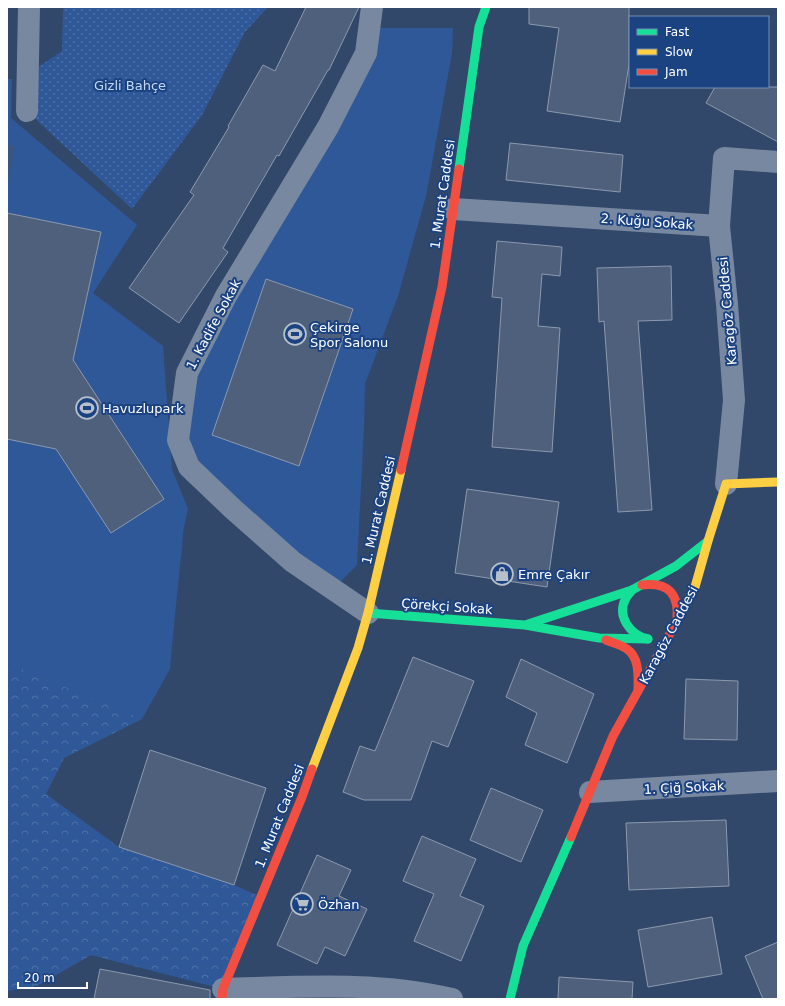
<svg xmlns="http://www.w3.org/2000/svg" width="785" height="1006" viewBox="0 0 785 1006" font-family="'DejaVu Sans',sans-serif">
<style>
.green{fill:#2f5899}
.forest{fill:url(#forest-crowns)}
.park{fill:url(#park-dots)}
.water{fill:#395683}
.building{fill:#4e607c;stroke:#8c99ae}
.lines{fill:none;stroke-linecap:round;stroke-linejoin:round}
.street{stroke:#7888a0;stroke-width:22}
.fast{stroke:#16e098;stroke-width:9}
.slow{stroke:#ffcf43;stroke-width:9}
.jam{stroke:#f24e42;stroke-width:9}
.labels{text-anchor:middle;stroke-width:4;stroke-linejoin:round;paint-order:stroke}
.park-label{font-size:13px;fill:#c4d9f7;stroke:#1b4281}
.street-label{font-size:13px;fill:#fff;stroke:#1b4281}
.poi-label{font-size:13px;fill:#fff;stroke:#1b4281;text-anchor:start}
</style>
<defs>
<pattern id="forest-crowns" width="20" height="18" patternUnits="userSpaceOnUse"><rect width="20" height="18" fill="#2f5899"/><path d="M2 6a3 3 0 1 1 6 0M12 15a3 3 0 1 1 6 0" fill="none" stroke="#4e71a8"/></pattern>
<pattern id="park-dots" width="8" height="8" patternUnits="userSpaceOnUse"><rect width="8" height="8" fill="#2f5899"/><path d="M2 2h.1M6 6h.1" fill="none" stroke="#4e71a8" stroke-width="1.8" stroke-linecap="round"/></pattern>
</defs>
<rect width="100%" height="100%" fill="#32486a"/>
<g class="green">
<polygon points="369,28 453,28 452,53 426,196 398,296 365,384 364,427 357,565 333,589 189,467 187,373"/>
<polygon points="7,79 12,79 11,118 137,225 93,293 163,346 172,469 188,509 183,532 182,548 175,614 170,669 142,719 83,699 7,667"/>
</g>
<polygon class="forest" points="7,663 142,719 64,758 46,794 119,847 234,885 261,897 223,989 91,955 37,986 7,991"/>
<polygon class="park" points="64,7 268,7 245,32 202,115 132,209 27,111 28,74 62,51 63,10"/>
<polygon class="water" points="7,145 15,147 7,186"/>
<g class="building">
<polygon points="306,7 359,7 329,70 328,70 279,156 277,155 223,248 228,252 179,323 129,288 194,195 190,192 229,127 228,126 263,65 275,71"/>
<polygon points="529,7 629,7 629,64 620,122 547,111 559,28 529,24"/>
<polygon points="715,87 778,87 778,142 706,103"/>
<polygon points="510,143 623,155 620,192 506,180"/>
<polygon points="7,213 101,232 73,360 164,499 111,533 56,449 7,439"/>
<polygon points="497,241 562,247 560,276 542,274 538,326 560,328 552,452 492,447 502,298 492,297"/>
<polygon points="671,266 672,320 638,321 652,510 618,512 604,321 599,322 597,268"/>
<polygon points="266,279 353,309 299,466 212,435"/>
<polygon points="467,489 559,502 547,587 455,573"/>
<polygon points="413,657 474,681 448,747 432,741 411,800 364,800 343,792 360,746 375,751"/>
<polygon points="521,659 594,694 567,763 525,745 537,713 506,697"/>
<polygon points="686,679 738,681 737,740 684,739"/>
<polygon points="150,750 266,788 234,885 119,847"/>
<polygon points="491,788 543,810 521,862 470,840"/>
<polygon points="726,820 729,886 629,890 626,823"/>
<polygon points="422,836 476,859 460,896 484,906 461,961 414,941 434,894 403,881"/>
<polygon points="317,855 351,870 339,896 367,909 345,956 325,947 317,964 277,945"/>
<polygon points="712,917 722,974 648,987 638,930"/>
<polygon points="778,942 778,999 763,999 745,956"/>
<polygon points="100,969 210,990 210,999 94,999"/>
<polygon points="559,977 633,982 632,999 558,999"/>
</g>
<g class="lines">
<g class="street">
<polyline points="27,111 29,7"/>
<polyline points="453,209 719,226 724,158 778,162"/>
<polyline points="719,226 727,304 734,400 726,484"/>
<polyline points="368,613 293,562 233,509 189,467 178,440 187,373 226,296 328,127 366,53 372,7"/>
<polyline points="590,792 778,781"/>
<path d="M223,989c76,-2 154,-8 229,10"/>
</g>
<g class="fast">
<polyline points="459,169 479,27 486,7"/>
<path d="M632,590c-2,3 -4,5 -6,8 -10,18 4,37 22,41"/>
<polyline points="368,613 525,625 599,638 648,639"/>
<polyline points="528,624 632,590 676,566 708,541"/>
<polyline points="510,999 523,946 571,837"/>
</g>
<g class="slow">
<polyline points="678,619 695,587 708,541 726,484 778,482"/>
<polyline points="312,769 358,648 368,613 401,470"/>
</g>
<g class="jam">
<polyline points="401,470 442,287 459,169"/>
<path d="M642,585c27,-3 37,9 35,35"/>
<path d="M606,640c7,3 15,5 21,9 13,9 11,28 11,42"/>
<polyline points="571,837 613,736 678,619"/>
<polyline points="222,999 223,989 302,797 312,769"/>
</g>
</g>
<defs>
<g id="stadium-ring" transform="scale(1.15)"><circle r="9.5" fill="#1b4281" stroke="#b7bfcb" stroke-width="1.5"/><path d="M0-5a6.5 5 0 1 0 0 10a6.5 5 0 1 0 0-10ZM-3.5-1.8h7v3.6h-7Z" fill="#b7bfcb"/></g>
<g id="shop-ring" transform="scale(1.15)"><circle r="9.5" fill="#1b4281" stroke="#b7bfcb" stroke-width="1.5"/><path d="M-5-2.5h2.3a2.7 3.5 0 0 1 5.4 0H5L5.5 6h-11ZM-1.5-2.5h3a1.5 2.3 0 0 0-3 0Z" fill="#b7bfcb"/></g>
<g id="supermarket-ring" transform="scale(1.15)"><circle r="9.5" fill="#1b4281" stroke="#b7bfcb" stroke-width="1.5"/><path d="M-6-5.5h2.5l.6 2H6L4.5 2H-2.5L-4.4-4H-6ZM-1.5 3.2a1.3 1.3 0 1 0 .1 0ZM3 3.2a1.3 1.3 0 1 0 .1 0Z" fill="#b7bfcb"/></g>
</defs>
<g fill-rule="evenodd">
<use href="#stadium-ring" x="295" y="334"/>
<use href="#stadium-ring" x="87" y="408"/>
<use href="#shop-ring" x="502" y="574"/>
<use href="#supermarket-ring" x="302" y="904"/>
</g>
<g class="labels">
<g class="park-label">
<text x="130" y="90">Gizli Bahçe</text>
</g>
<g class="street-label">
<text transform="translate(442 194) rotate(-82)" y="5">1. Murat Caddesi</text>
<text transform="translate(647 221) rotate(4)" y="5">2. Kuğu Sokak</text>
<text transform="translate(727 311) rotate(-95)" y="5">Karagöz Caddesi</text>
<text transform="translate(213 324) rotate(-62)" y="5">1. Kadife Sokak</text>
<text transform="translate(378 510) rotate(-77)" y="5">1. Murat Caddesi</text>
<text transform="translate(447 606) rotate(4)" y="5">Çörekçi Sokak</text>
<text transform="translate(668 635) rotate(-62)" y="5">Karagöz Caddesi</text>
<text transform="translate(684 787) rotate(-3)" y="5">1. Çiğ Sokak</text>
<text transform="translate(279 816) rotate(-68)" y="5">1. Murat Caddesi</text>
</g>
<g class="poi-label">
<text x="310" y="332">Çekirge<tspan x="310" dy="15">Spor Salonu</tspan></text>
<text x="102" y="413">Havuzlupark</text>
<text x="518" y="579">Emre Çakır</text>
<text x="318" y="909">Özhan</text>
</g>
</g>
<rect width="785" height="1006" fill="none" stroke="#ffffff" stroke-width="16"/>
<rect x="629" y="16" width="140" height="72" fill="#1b4281" stroke="#768eb3"/>
<rect x="637" y="29" width="20" height="6" fill="#16e098" stroke="#768eb3"/>
<text x="665" y="36" font-size="12" fill="#ffffff">Fast</text>
<rect x="637" y="49" width="20" height="6" fill="#ffcf43" stroke="#768eb3"/>
<text x="665" y="56" font-size="12" fill="#ffffff">Slow</text>
<rect x="637" y="69" width="20" height="6" fill="#f24e42" stroke="#768eb3"/>
<text x="665" y="76" font-size="12" fill="#ffffff">Jam</text>
<path d="M18 982v6h69v-6" fill="none" stroke="#ffffff" stroke-width="2"/>
<text x="24" y="982" font-size="12" fill="#ffffff" stroke="#1b4281" stroke-width="3" paint-order="stroke">20 m</text>
</svg>
